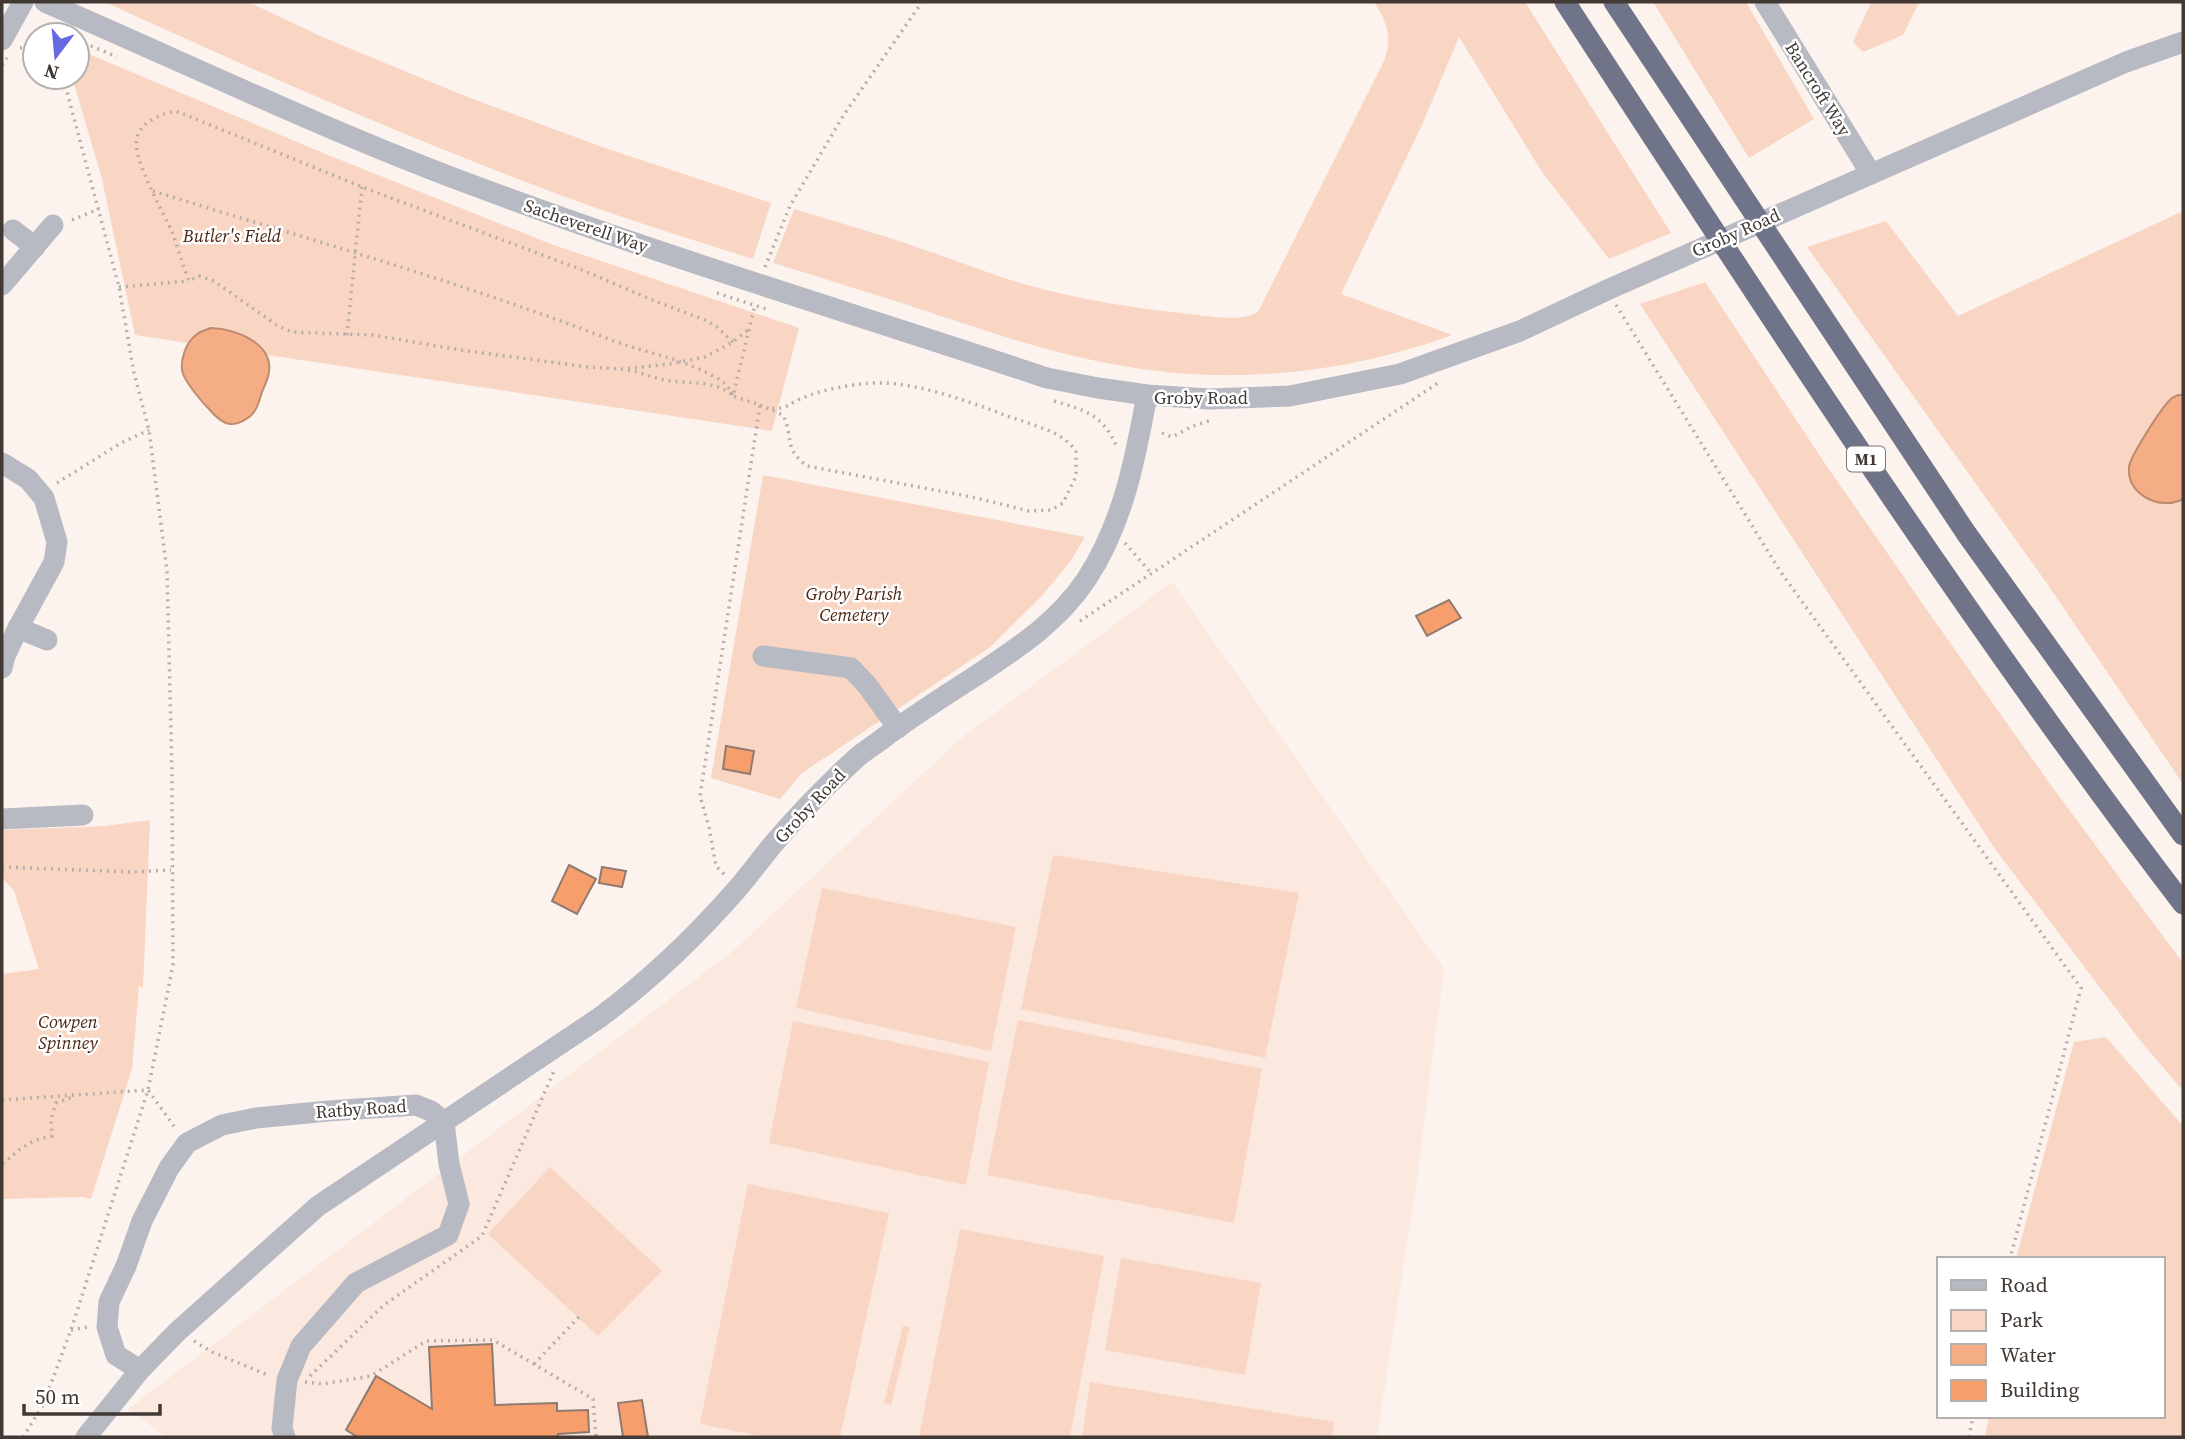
<svg xmlns="http://www.w3.org/2000/svg" width="2185" height="1439" viewBox="0 0 2185 1439" font-family="'Source Serif 4',serif">
<style>
.built{fill:#fbe8de}
.green{fill:#f9d5c3}
.water{fill:#f5ad86;stroke:#bf8a6d;stroke-width:2}
.building{fill:#f79e6d;stroke:#917b70;stroke-width:2}
.lines{fill:none;stroke-linecap:round;stroke-linejoin:round}
.path{stroke:#b8aea9;stroke-width:3.5;stroke-dasharray:2 5;stroke-linecap:butt}
.minor{stroke:#b7b9c3;stroke-width:21}
.highway{stroke:#707488;stroke-width:21}
.labels{text-anchor:middle;stroke-width:5;stroke-linejoin:round;paint-order:stroke}
.shield{fill:#fff;stroke:#7b7471;stroke-width:2}
.shield-label{font-size:16px;font-weight:bold;fill:#423934}
.street-label{font-size:18px;fill:#423934;stroke:#fff}
.park-label{font-size:18px;font-style:italic;fill:#4a2612;stroke:#fff}
</style>
<rect width="100%" height="100%" fill="#fdf3ee"/>
<polygon class="built" points="1172,582 1444,969 1417,1179 1377,1437 166,1437 128,1409 733,951 960,739"/>
<g class="green">
<path d="M105,2h143l79,37 138,57 140,52 166,55 -18,56c-53,-17 -105,-33 -157,-51 -167,-60 -330,-132 -491,-206z"/>
<path d="M1374,2h151l146,231 -62,26 -67,-87 -83,-135 -37,88 -81,169 111,41c-103,38 -215,50 -323,32 -72,-11 -140,-35 -209,-58 -49,-16 -98,-31 -147,-46l21,-54c43,13 86,25 128,40 34,11 67,25 102,35 56,16 115,25 174,31 15,2 51,7 61,-5l125,-249c9,-24 3,-39 -10,-59z"/>
<polygon points="1653,2 1746,2 1814,119 1749,158"/>
<polygon points="1871,2 1919,2 1903,35 1863,52 1853,42"/>
<polygon points="84,52 328,155 551,244 799,328 772,431 135,335 102,179 72,77 77,77 77,54"/>
<path d="M2183,211v184h-5l-8,4 -41,65 20,35c13,5 21,7 34,0v285l-135,-199 -241,-338 79,-26 72,95z"/>
<polygon points="1705,282 1824,462 1929,613 2050,784 2183,963 2183,1091 2139,1039 1995,849 1640,304"/>
<polygon points="763,475 1085,537 1070,562 1041,597 989,648 802,773 780,799 711,778"/>
<polygon points="150,820 143,988 139,986 132,1069 91,1199 83,1197 2,1199 2,974 39,969 14,891 2,878 3,830 105,826"/>
<polygon points="1053,855 1299,893 1265,1058 1021,1009"/>
<polygon points="822,888 1016,927 991,1051 796,1008"/>
<polygon points="1018,1020 1262,1069 1234,1223 987,1175"/>
<polygon points="793,1021 989,1062 966,1185 769,1143"/>
<polygon points="2106,1037 2183,1126 2183,1437 1985,1437 1989,1416 2162,1416 2162,1259 2016,1259 2074,1042"/>
<polygon points="550,1167 662,1271 598,1336 488,1234"/>
<polygon points="748,1184 889,1213 840,1437 765,1437 700,1424"/>
<polygon points="960,1229 1104,1256 1070,1437 919,1437"/>
<polygon points="1121,1258 1261,1283 1245,1375 1105,1350"/>
<polygon points="903,1326 910,1327 891,1405 884,1403"/>
<polygon points="1090,1382 1334,1422 1332,1437 1082,1437"/>
</g>
<g class="water">
<path d="M211,328c23,1 62,14 58,44 -1,7 -4,13 -7,20 -2,6 -4,15 -8,20 -4,6 -16,13 -24,12 -8,-1 -16,-9 -21,-15 -8,-8 -22,-25 -26,-35 -4,-12 3,-32 13,-39 4,-4 10,-5 15,-7z"/>
<path d="M2178,395h5v104c-22,12 -57,-4 -54,-32 1,-10 31,-57 40,-66 2,-3 5,-4 9,-6z"/>
</g>
<g class="building">
<polygon points="1449,600 1461,618 1427,636 1416,616"/>
<polygon points="726,746 754,751 750,774 723,769"/>
<polygon points="569,865 596,879 577,914 552,901"/>
<polygon points="602,867 626,871 622,887 599,883"/>
<polygon points="492,1344 495,1405 557,1403 557,1411 588,1410 589,1432 558,1434 558,1437 358,1437 346,1430 376,1376 432,1409 429,1347"/>
<polygon points="642,1400 648,1437 623,1437 618,1403"/>
</g>
<g class="lines">
<g class="path">
<polyline points="77,44 91,46 117,57"/>
<polyline points="20,48 35,47"/>
<polyline points="2,65 7,58"/>
<path d="M153,191c151,47 305,90 453,147 35,14 72,19 105,37 11,5 17,10 22,21"/>
<polyline points="72,220 99,209"/>
<polyline points="765,267 790,206 843,116 922,2"/>
<polyline points="119,287 189,281"/>
<polyline points="717,293 766,309"/>
<polyline points="1616,305 1780,571 2081,988 2010,1259"/>
<polyline points="347,335 362,187"/>
<path d="M733,342l-16,-15 -12,-7 -53,-20 -67,-29 -223,-84 -186,-76c-15,3 -34,10 -39,26 -6,21 27,76 36,97 5,15 10,31 16,47l10,-5 15,5 64,45 14,6 81,3 87,15 128,17 34,2 48,-5 35,-7 28,-15 16,-13"/>
<path d="M628,370c11,2 21,6 32,9 22,6 53,0 71,15"/>
<path d="M1054,401c33,10 48,13 63,46"/>
<path d="M760,405l23,10c11,23 0,33 24,51l165,31 57,14 22,-1 12,-7 13,-27v-24c-12,-22 -52,-29 -74,-38 -40,-15 -97,-36 -140,-30 -18,2 -40,6 -57,13 -15,5 -17,13 -34,11"/>
<polyline points="1162,433 1172,437 1193,426 1212,420"/>
<polyline points="57,483 121,443 149,430"/>
<polyline points="1125,543 1151,573"/>
<polyline points="1080,621 1441,381"/>
<polyline points="2,867 133,872 171,870"/>
<polyline points="724,874 716,866 709,827 700,796 760,405 733,396 755,305"/>
<polyline points="2,1100 148,1090 176,1129"/>
<path d="M2,1163c9,-4 14,-12 23,-17 8,-6 18,-8 27,-10l-1,-17 5,-16 17,-6"/>
<polyline points="71,1330 88,1327"/>
<polyline points="194,1341 212,1352 270,1376"/>
<polyline points="534,1364 579,1317"/>
<polyline points="310,1376 384,1305 482,1236 554,1071"/>
<polyline points="305,1382 322,1384 371,1376 426,1341 493,1340 593,1399 596,1437"/>
<polyline points="23,1437 43,1405 71,1330 148,1090 173,965 172,774 167,571 149,430 134,373 119,287 63,77"/>
<polyline points="1969,1437 1973,1416"/>
</g>
<g class="minor">
<path d="M45,2c143,62 284,130 430,184 189,71 381,128 572,192l51,10 49,7 62,4 81,-3 110,-22 120,-43 87,-41 264,-116 255,-112 57,-20"/>
<polyline points="1765,2 1871,174"/>
<polyline points="2,40 23,2"/>
<polyline points="13,230 35,247"/>
<polyline points="2,285 53,225"/>
<polyline points="2,463 28,479 44,498 57,542 54,562 18,628 5,656 2,668"/>
<polyline points="18,628 47,640"/>
<polyline points="763,656 851,668 867,685 898,728"/>
<polyline points="2,819 83,815"/>
<polyline points="140,1370 116,1355 107,1327 109,1302 126,1266 142,1221 169,1168 187,1143 222,1125 256,1118 328,1111 416,1105 431,1111 444,1122"/>
<path d="M86,1437l54,-67 37,-38 141,-126 281,-188c50,-37 98,-83 139,-130 13,-15 24,-31 37,-46 24,-28 50,-55 77,-80 10,-10 23,-17 34,-26 29,-21 58,-40 88,-59 42,-28 83,-54 112,-97 37,-56 49,-120 61,-185"/>
<polyline points="285,1437 282,1428 287,1380 301,1346 356,1283 448,1235 459,1204 449,1164 444,1122"/>
</g>
<g class="highway">
<path d="M1565,2c199,306 397,612 618,902"/>
<polyline points="1614,2 1966,533 2183,835"/>
</g>
</g>
<g class="labels">
<rect class="shield" x="1847" y="446.5" width="38" height="25" rx="5"/>
<g class="shield-label">
<text x="1866" y="465">M1</text>
</g>
<g class="street-label">
<text transform="translate(1818 89) rotate(58)" y="6">Bancroft Way</text>
<text transform="translate(586 226) rotate(19)" y="6">Sacheverell Way</text>
<text transform="translate(1736 233) rotate(-24)" y="6">Groby Road</text>
<text x="1201" y="404">Groby Road</text>
<text transform="translate(810 806) rotate(-47)" y="6">Groby Road</text>
<text transform="translate(361 1109) rotate(-4)" y="6">Ratby Road</text>
</g>
<g class="park-label">
<text x="232" y="242">Butler's Field</text>
<text x="854" y="600">Groby Parish<tspan x="854" dy="21">Cemetery</tspan></text>
<text x="68" y="1028">Cowpen<tspan x="68" dy="21">Spinney</tspan></text>
</g>
</g>
<rect width="2185" height="1439" fill="none" stroke="#423934" stroke-width="7"/>
<rect x="1937" y="1257" width="228" height="161" fill="#ffffff" stroke="#b3b0ae" stroke-width="2"/>
<rect x="1951" y="1280" width="35" height="10" fill="#b7b9c3" stroke="#b3b0ae" stroke-width="2"/>
<text x="2000" y="1292" font-size="21" fill="#423934">Road</text>
<rect x="1951" y="1310" width="35" height="21" fill="#f9d5c3" stroke="#b3b0ae" stroke-width="2"/>
<text x="2000" y="1327" font-size="21" fill="#423934">Park</text>
<rect x="1951" y="1344" width="35" height="21" fill="#f5ad86" stroke="#b3b0ae" stroke-width="2"/>
<text x="2000" y="1362" font-size="21" fill="#423934">Water</text>
<rect x="1951" y="1380" width="35" height="21" fill="#f79e6d" stroke="#b3b0ae" stroke-width="2"/>
<text x="2000" y="1397" font-size="21" fill="#423934">Building</text>
<g transform="translate(56 56) rotate(196)"><circle r="33" fill="#ffffff" stroke="#b3b0ae" stroke-width="2"/>
<path d="M0-5L12 26L0 18L-12 26Z" fill="#656ae3"/>
<text y="-10" font-size="19" font-weight="bold" text-anchor="middle" fill="#423934">N</text>
</g>
<path d="M24 1404v10h136v-10" fill="none" stroke="#423934" stroke-width="3.5"/>
<text x="35" y="1404" font-size="21" fill="#423934" stroke="#ffffff" stroke-width="5" paint-order="stroke">50 m</text>
</svg>
